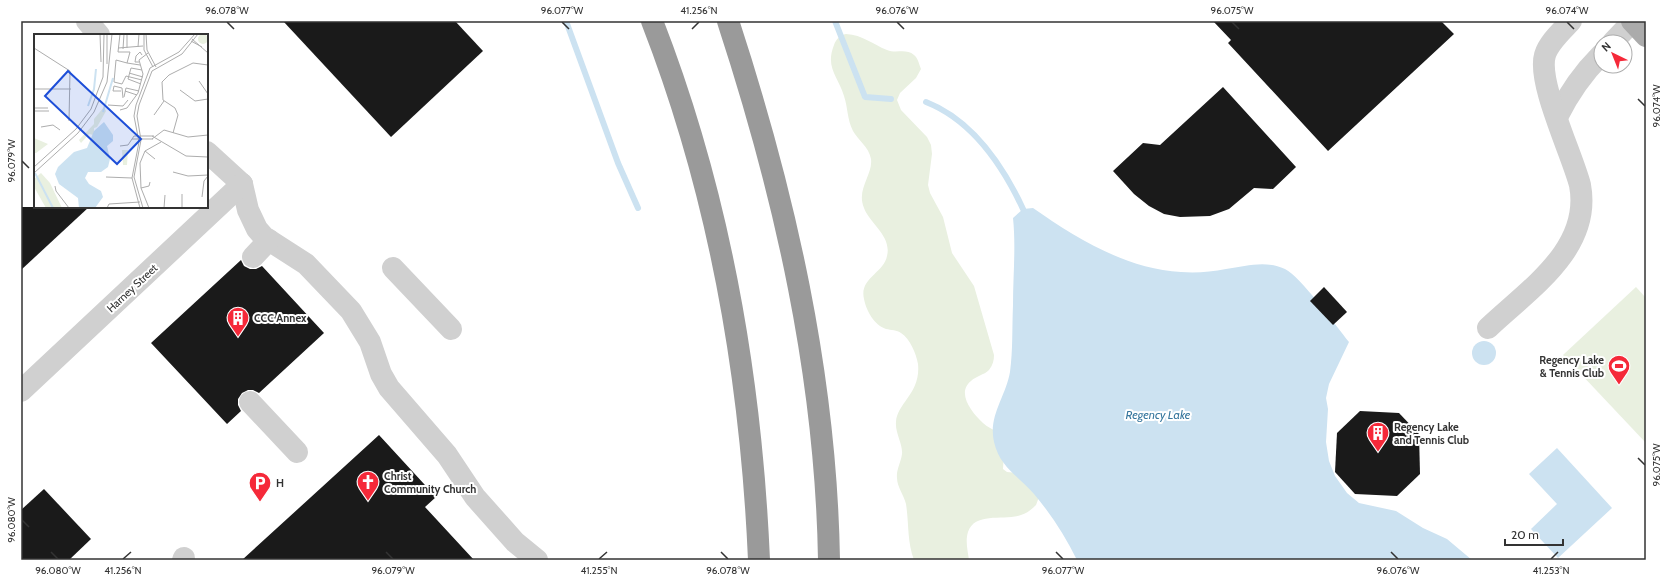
<svg xmlns="http://www.w3.org/2000/svg" width="1667" height="581" viewBox="0 0 1667 581" font-family="Cabin,sans-serif">
<style>
.green{fill:#e9f0e0}
.water{fill:#cce2f1}
.lines{fill:none;stroke-linecap:round;stroke-linejoin:round}
.stream{stroke:#cce2f1;stroke-width:6}
.building{fill:#1a1a1a}
.minor{stroke:#d0d0d0;stroke-width:22}
.major{stroke:#ababab;stroke-width:22}
.highway{stroke:#9a9a9a;stroke-width:22}
.ticks{fill:none;stroke:#333;stroke-width:1.5}
.labels{text-anchor:middle;stroke-width:4;stroke-linejoin:round;paint-order:stroke}
.street-label{font-size:11px;fill:#333;stroke:#fff}
.poi-label{font-size:11px;font-weight:bold;fill:#333;stroke:#fff;text-anchor:start}
.water-label{font-size:12px;font-style:italic;fill:#37779e;stroke:#fff}
.inset-river{fill:none;stroke:#cce2f1;stroke-width:2}
.inset-road{fill:none;stroke:#adadad;stroke-width:1}
.view{fill:#1d4ed8;fill-opacity:0.15;stroke:#1d4ed8;stroke-width:2}
.inset-edge{fill:none;stroke:#333;stroke-width:2}
.neatline{fill:none;stroke:#333;stroke-width:1.5}
.ticks-label{font-size:10px;text-anchor:middle;fill:#333}
</style>
<rect width="100%" height="100%" fill="#fff"/>
<g class="green">
<path d="M846,34c17,1 26,10 41,16 9,4 19,-2 27,5 4,3 5,9 7,14l-5,9 -16,15 -3,7 4,10 26,27 4,8 1,9 -4,31 2,8 13,24 9,36 22,33 20,69c0,5 -1,10 -5,15 -5,5 -13,6 -18,11 -15,12 1,32 12,42 4,4 10,6 15,10l6,21 -1,15 4,3 12,1 20,24 -3,8c-5,5 -9,8 -15,10 -16,6 -46,-4 -53,17 -3,9 0,20 1,28h-55c-7,-19 -5,-37 -8,-56 -2,-9 -9,-17 -9,-26 -1,-8 4,-16 5,-24 1,-10 -7,-21 -6,-32 1,-19 25,-29 22,-58 -2,-11 -8,-25 -17,-31 -4,-3 -10,-3 -15,-4 -12,-4 -20,-19 -22,-30 -5,-21 20,-26 23,-43 5,-20 -17,-32 -23,-48 -8,-19 9,-33 7,-49 -2,-12 -13,-19 -18,-28 -6,-12 -5,-23 -9,-35 -6,-20 -19,-28 -10,-51 2,-6 6,-10 12,-11z"/>
<polygon points="1636,287 1646,298 1646,443 1563,355"/>
</g>
<g class="water">
<path d="M1033,208c43,30 93,61 148,64 15,1 30,0 45,-3 21,-3 39,-9 59,0 16,8 51,57 64,73l-20,42 -3,14 2,11 -2,33 3,19 6,15 12,17 12,10 37,8 27,17 24,11 25,21h-395c-12,-24 -26,-46 -43,-66 -15,-18 -34,-26 -40,-52 -6,-26 12,-46 16,-70 3,-22 2,-44 3,-67 0,-29 3,-58 0,-87l10,-9z"/>
<circle cx="1484" cy="353" r="12"/>
<polygon points="1557,448 1612,508 1558,558 1531,529 1557,504 1529,474"/>
</g>
<g class="lines">
<g class="stream">
<polyline points="566,21 618,163 638,208"/>
<polyline points="835,21 865,97 891,99"/>
<path d="M926,102c46,18 77,64 97,107"/>
</g>
</g>
<g class="building">
<polygon points="283,21 455,21 483,51 391,137"/>
<polygon points="1213,21 1441,21 1454,34 1328,151 1228,43 1231,40"/>
<polygon points="1223,87 1296,167 1273,189 1254,188 1229,209 1210,216 1180,217 1164,214 1149,206 1134,194 1113,171 1143,143 1160,145"/>
<polygon points="21,207 89,207 21,270"/>
<polygon points="241,260 244,266 250,269 256,269 262,266 324,333 259,393 253,390 248,390 242,393 238,399 238,405 241,411 227,424 151,343"/>
<polygon points="1324,287 1347,312 1333,325 1310,301"/>
<polygon points="1360,411 1399,413 1419,434 1420,474 1397,496 1355,494 1335,472 1337,433"/>
<polygon points="379,435 436,497 425,507 474,560 242,560"/>
<polygon points="44,489 91,539 69,560 21,560 21,510"/>
</g>
<g class="lines">
<g class="minor">
<polyline points="87,21 99,35"/>
<polyline points="1613,42 1633,21"/>
<path d="M1557,117c12,-24 25,-43 44,-62"/>
<polyline points="207,152 242,184"/>
<polyline points="242,184 248,210 257,229 264,237 306,264 351,311 370,342 381,374 389,388 447,455 475,497 515,542 537,560"/>
<polyline points="253,257 269,240"/>
<polyline points="393,268 451,329"/>
<path d="M1488,328c41,-39 104,-79 92,-143 -8,-31 -43,-103 -35,-130 4,-13 17,-24 26,-34"/>
<polyline points="21,391 242,184"/>
<polyline points="250,402 297,452"/>
<polyline points="183,560 184,558"/>
</g>
<polyline class="major" points="1632,21 1646,36"/>
<g class="highway">
<path d="M652,21c67,172 99,355 107,539"/>
<path d="M728,21c57,174 98,355 101,539"/>
</g>
</g>
<path class="ticks" d="M227,22l7,7M562,22l7,7M897,22l7,7M1232,22l7,7M1567,22l7,7M692,29l7,-7M1638,99l7,7M22,161l7,7M1638,458l7,7M22,520l7,7M51,552l7,7M386,552l7,7M721,552l7,7M1056,552l7,7M1391,552l7,7M123,559l8,-7M599,559l8,-7M1551,559l7,-7"/>
<defs>
<g id="building-pin" transform="scale(1.15)"><path d="M0 17L-7.5 6A9.5 9.5 0 1 1 7.5 6Z" fill="#f52939" stroke="#fff"/><path d="M-4-6H4V6H1V3H-1V6H-4ZM-2.5-4.3h1.7v1.8h-1.7ZM.8-4.3h1.7v1.8H.8ZM-2.5-1h1.7V.8h-1.7ZM.8-1h1.7V.8H.8Z" fill="#fff"/></g>
<g id="stadium-pin" transform="scale(1.15)"><path d="M0 17L-7.5 6A9.5 9.5 0 1 1 7.5 6Z" fill="#f52939" stroke="#fff"/><path d="M0-5a6.5 5 0 1 0 0 10a6.5 5 0 1 0 0-10ZM-3.5-1.8h7v3.6h-7Z" fill="#fff"/></g>
<g id="church-pin" transform="scale(1.15)"><path d="M0 17L-7.5 6A9.5 9.5 0 1 1 7.5 6Z" fill="#f52939" stroke="#fff"/><path d="M-1.2-6h2.4v3.5h3.3v2.4h-3.3V6h-2.4V-.1h-3.3v-2.4h3.3Z" fill="#fff"/></g>
<g id="parking-pin" transform="scale(1.15)"><path d="M0 17L-7.5 6A9.5 9.5 0 1 1 7.5 6Z" fill="#f52939" stroke="#fff"/><path d="M-3.5-5.5H1a3.5 3.5 0 0 1 0 7H-1V5.5H-3.5ZM-1-3.4V-.6H.8a1.4 1.4 0 0 0 0-2.8Z" fill="#fff"/></g>
</defs>
<g fill-rule="evenodd">
<use href="#building-pin" x="238" y="318"/>
<use href="#stadium-pin" x="1619" y="366"/>
<use href="#building-pin" x="1378" y="433"/>
<use href="#church-pin" x="368" y="482"/>
<use href="#parking-pin" x="260" y="483"/>
</g>
<g class="labels">
<g class="street-label">
<text transform="translate(132 288) rotate(-43)" y="4">Harney Street</text>
</g>
<g class="poi-label">
<text x="254" y="322">CCC Annex</text>
<text x="1604" y="364" text-anchor="end">Regency Lake<tspan x="1604" dy="13">&amp; Tennis Club</tspan></text>
<text x="1394" y="431">Regency Lake<tspan x="1394" dy="13">and Tennis Club</tspan></text>
<text x="384" y="480">Christ<tspan x="384" dy="13">Community Church</tspan></text>
<text x="276" y="487">H</text>
</g>
<g class="water-label">
<text x="1158" y="419">Regency Lake</text>
</g>
</g>
<g transform="translate(34 34)">
<rect width="174" height="174" fill="#fff"/>
<path d="M164 5a5 5 0 1 1 10 0a5 5 0 1 1-10 0ZM70,73l2,4 -9,16 -3,1v7l-5,-1 -8,9 -2,-3 15,-16v-5zM0,104l14,6 -12,9h-2zM88,116h6l-1,15h-4zM7,139l9,10 12,25h-16l-12,-21v-8z" fill="#e9f0e0"/>
<path d="M70,88l9,13v6l-6,5 3,13 -2,8 -7,5h-13l-3,6 4,6 12,7 2,6 -8,11h-16l-1,-10 -19,-14 -4,-10 3,-7 16,-15 13,-4 7,-17z" fill="#cce2f1"/>
<path class="inset-river" d="M54,72l6,-17 2,-20M69,78l10,-34M1,139l18,35"/>
<path class="inset-road" d="M66,0l1,28M86,0l-2,18h12l-3,11 -11,-3 -2,22 8,2 4,-8 16,4M110,0v16l9,17M112,0l1,16 9,17M158,5l16,14M157,7l11,6M104,13l1,-13M0,14l36,23 -1,50M84,14l25,-2M93,14v-14M89,15l1,-15M105,28h-4l1,-6 4,-4 2,3M93,29l13,2M73,30v-30M95,39l14,4M165,47l9,13M107,50l-13,-5 3,-11 11,2M0,55h37M146,56l15,11 13,-2M87,57h-8l1,-5 8,2 1,10M91,57l12,4M90,63l2,-9 13,3M74,71l15,1 5,-6M0,74h14M86,76l7,-2 11,-15 5,-19 -4,-14 9,-7M0,77h15M120,81l10,-14M7,93l12,-2 7,5M139,99l5,-18 -3,-7 -12,-8 -1,-18 7,-7 24,-12 15,2M118,102l34,20 22,1M98,105h21M118,105l12,-9 24,7 20,-2M86,112l8,-1 6,-9h20M111,117l10,8M0,133l42,-38 15,-20 12,-32 1,-43M139,138l15,4 20,-1M0,139l44,-40 16,-21 13,-30 5,-48M72,143l26,1M21,152l1,5 13,17M107,154l8,-2 1,-4M148,160v14M168,163l2,-16 4,-5M73,174l2,-4 31,-2M106,174l-8,-30 7,-36 -5,-26 2,-11 14,-37 29,-16 16,-18M109,174l-9,-31 7,-37 -4,-24 2,-11 13,-34 30,-17 16,-20M115,174l-8,-20 -1,-25 5,-12 16,-9M130,174l1,-13"/>
<path class="view" d="M34,37l73,68 -24,25 -72,-68z"/>
<rect width="174" height="174" class="inset-edge"/>
</g>
<rect width="1667" height="581" fill="none" stroke="#ffffff" stroke-width="44"/>
<g transform="translate(1613 54) rotate(317)"><circle r="19" fill="#ffffff" stroke="#adadad"/>
<path d="M0-3L7 15L0 10L-7 15Z" fill="#f52939"/>
<text y="-6" font-size="11" font-weight="bold" text-anchor="middle" fill="#333333">N</text>
</g>
<path d="M1505 539v6h58v-6" fill="none" stroke="#333333" stroke-width="2"/>
<text x="1511" y="539" font-size="12" fill="#333333" stroke="#ffffff" stroke-width="3" paint-order="stroke">20 m</text>
<rect x="22" y="22" width="1623" height="537" class="neatline"/>
<g class="ticks-label">
<text x="227" y="14">96.078°W</text>
<text x="562" y="14">96.077°W</text>
<text x="699" y="14">41.256°N</text>
<text x="897" y="14">96.076°W</text>
<text x="1232" y="14">96.075°W</text>
<text x="1567" y="14">96.074°W</text>
<text transform="translate(1656 106) rotate(-90)" y="4">96.074°W</text>
<text transform="translate(11 161) rotate(-90)" y="4">96.079°W</text>
<text transform="translate(1656 465) rotate(-90)" y="4">96.075°W</text>
<text transform="translate(11 520) rotate(-90)" y="4">96.080°W</text>
<text x="58" y="574">96.080°W</text>
<text x="123" y="574">41.256°N</text>
<text x="393" y="574">96.079°W</text>
<text x="599" y="574">41.255°N</text>
<text x="728" y="574">96.078°W</text>
<text x="1063" y="574">96.077°W</text>
<text x="1398" y="574">96.076°W</text>
<text x="1551" y="574">41.253°N</text>
</g>
</svg>
